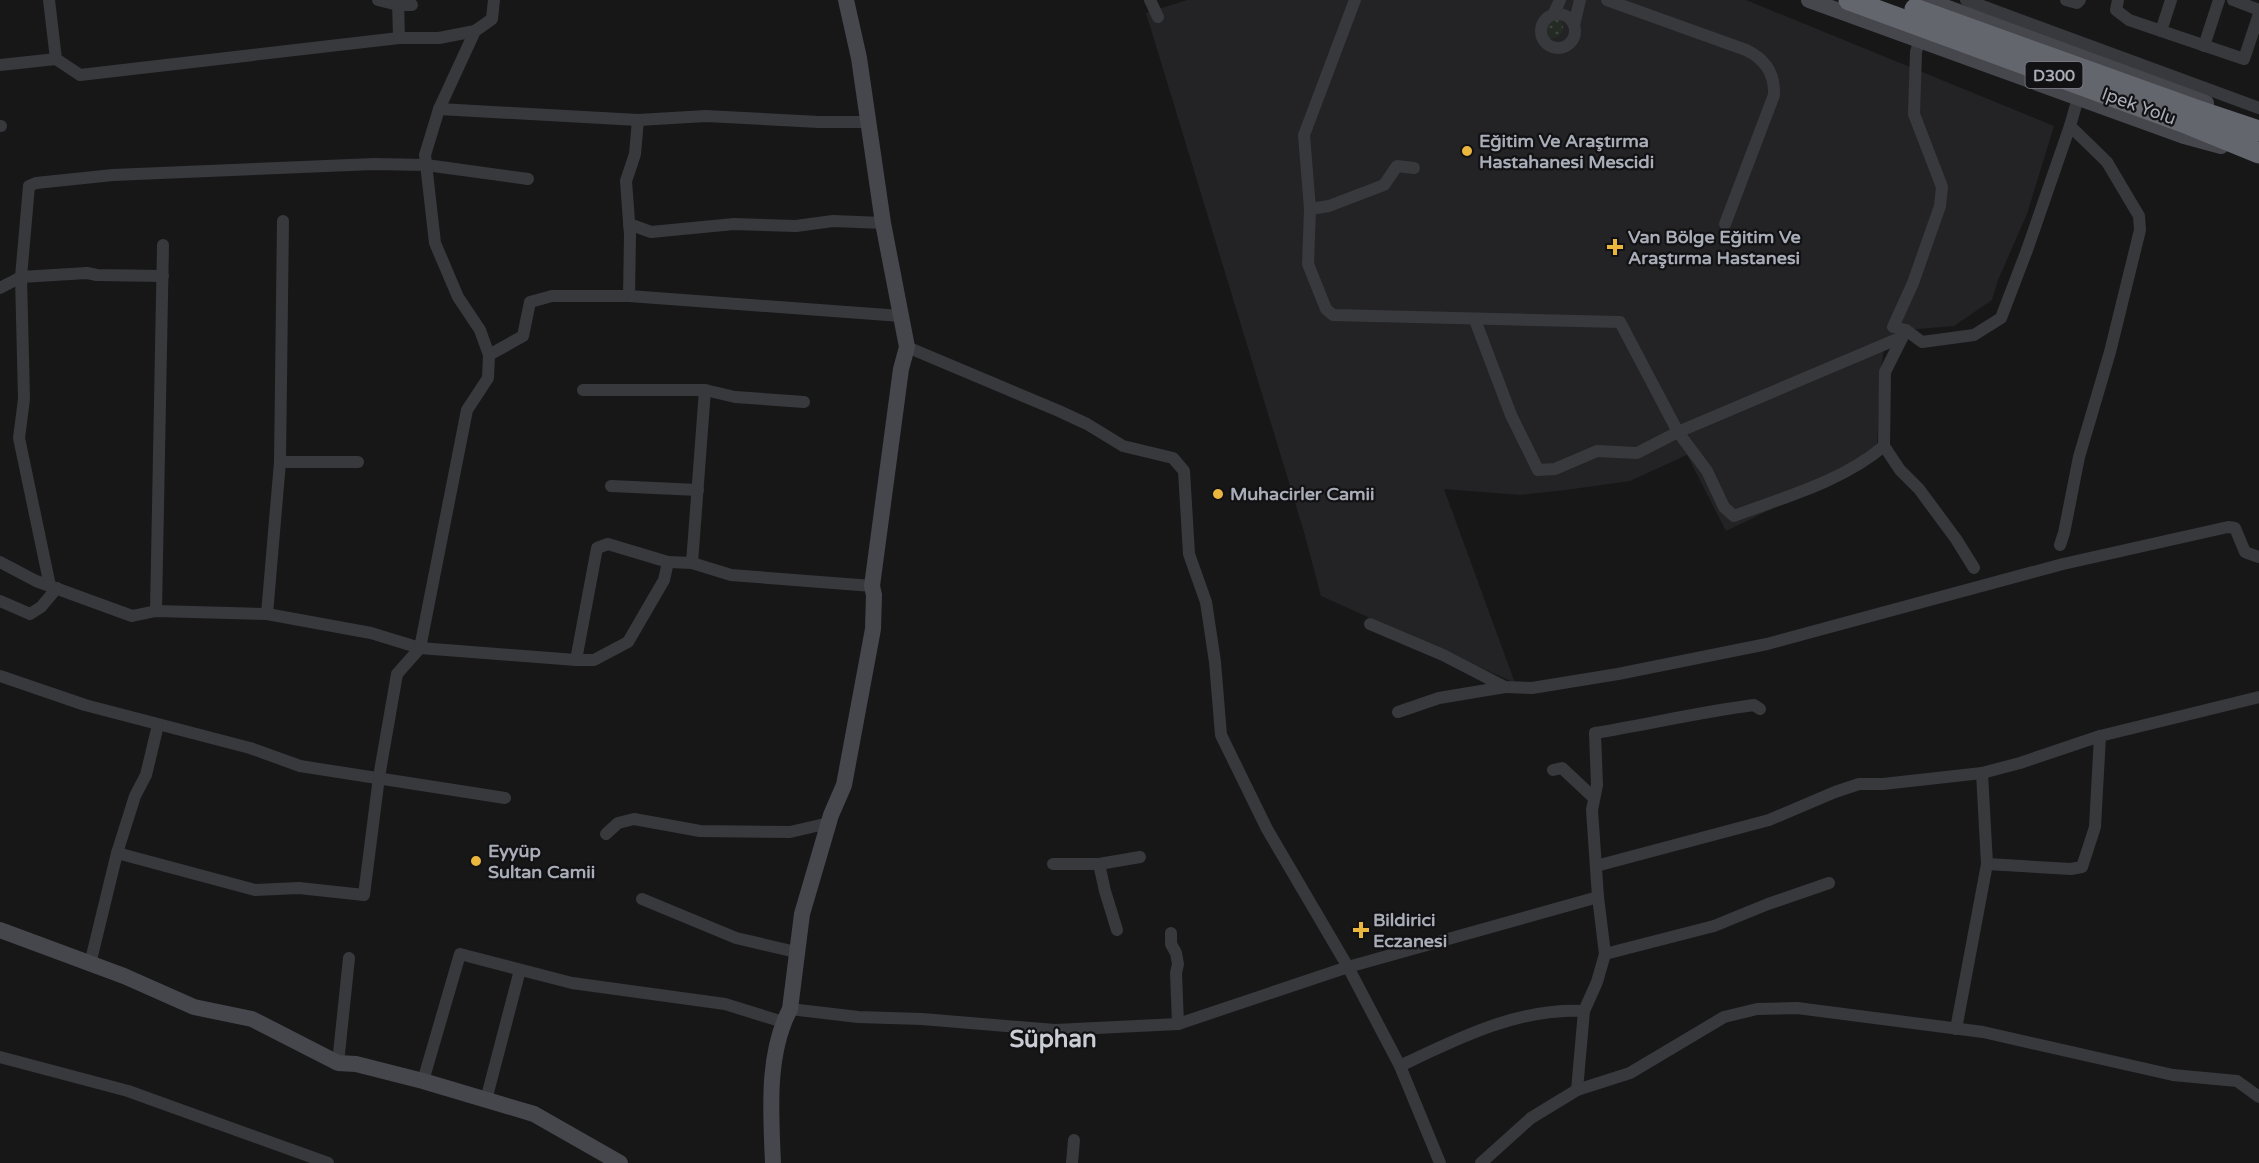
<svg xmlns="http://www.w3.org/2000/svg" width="2259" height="1163" viewBox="0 0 2259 1163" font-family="'Varela Round',sans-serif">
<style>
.built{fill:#232325}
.grass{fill:url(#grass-dots)}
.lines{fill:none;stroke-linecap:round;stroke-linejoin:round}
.street{stroke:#38393d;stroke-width:12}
.secondary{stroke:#46474d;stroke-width:16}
.highway{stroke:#64666e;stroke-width:21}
.poi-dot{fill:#eab63d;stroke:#121214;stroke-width:2}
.labels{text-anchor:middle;stroke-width:4.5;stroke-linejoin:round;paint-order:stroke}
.shield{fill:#121214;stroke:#7c7e87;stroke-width:1.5}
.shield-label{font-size:16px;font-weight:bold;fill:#a9adb8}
.street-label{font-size:18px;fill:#a9adb8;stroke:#121214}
.poi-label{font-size:18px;font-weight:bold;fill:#a9adb8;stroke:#121214;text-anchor:start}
.district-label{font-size:24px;font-weight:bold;fill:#caccd4;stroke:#121214}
</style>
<defs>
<pattern id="grass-dots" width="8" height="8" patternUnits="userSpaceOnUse" patternTransform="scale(1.5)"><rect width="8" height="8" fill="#232b24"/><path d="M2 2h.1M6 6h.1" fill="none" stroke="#404742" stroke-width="1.8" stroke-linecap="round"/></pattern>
</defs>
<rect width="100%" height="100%" fill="#171718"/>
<polygon class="built" points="1187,0 1746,0 2054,126 2027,214 1998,280 1992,300 1954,326 1906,330 1884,349 1880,374 1877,452 1782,504 1726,531 1687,455 1630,481 1566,490 1520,495 1444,489 1515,683 1321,596 1304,532 1146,13"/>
<circle class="grass" cx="1552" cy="27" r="11"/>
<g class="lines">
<g class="street">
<polyline points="49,0 56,59 80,75 399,38 439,38 475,31"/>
<polyline points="378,0 398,5 412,5"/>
<polyline points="398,0 399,38"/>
<polyline points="1150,0 1158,17"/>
<path d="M1355,0l-51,135 6,74 -2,55 18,45 7,6 287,7 58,110 29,39 17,36 10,9c51,-19 109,-35 150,-70"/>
<path d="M1607,0l139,50c19,9 29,24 28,45l-49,129"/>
<polyline points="1966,0 2259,108"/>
<polyline points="2066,0 2077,3 2080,0"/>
<polyline points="2118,0 2116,10 2129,20 2244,59 2259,14"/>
<polyline points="2233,0 2259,10"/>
<circle cx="1558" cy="31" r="17"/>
<polyline points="1553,15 1560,0"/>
<polyline points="1574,25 1580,0"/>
<polyline points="2161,31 2171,0"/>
<polyline points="1920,39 1916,52 1914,114 1942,187 1940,206 1913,283 1893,327 1906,330 1885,372 1884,446 1900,470 1919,489 1956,539 1974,568"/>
<polyline points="2204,46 2219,0"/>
<polyline points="0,65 56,59"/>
<polyline points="439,109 638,120 706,116 819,122 868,122"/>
<polyline points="0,126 1,126"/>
<polyline points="1310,209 1329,206 1384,185 1397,166 1414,168"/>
<polyline points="629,224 651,232 734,224 796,226 833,221 883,223"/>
<polyline points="0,288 21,277 87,273 97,275 163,276"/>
<polyline points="629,296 630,235 626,181 635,154 638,120"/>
<polyline points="1475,320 1511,415 1538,470 1555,469 1597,451 1637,453 1678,432 1902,337"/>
<polyline points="1906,330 1922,342 1974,335 2001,318 2027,250 2070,126"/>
<polyline points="907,347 1059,411 1087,424 1123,446 1173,458 1184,471 1189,554 1206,602 1215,662 1221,735 1267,829 1348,967 1400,1066 1440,1163"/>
<polyline points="489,355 523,336 530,302 552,296 629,296 901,316"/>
<polyline points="583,390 705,390 735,397 804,402"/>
<polyline points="280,462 358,462"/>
<polyline points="611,486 698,490"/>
<polyline points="2060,545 2064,533 2079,457 2110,352 2140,230 2139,216 2107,162 2070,126 2078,98"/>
<polyline points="0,562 36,581 132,616 156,611 267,614 371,633 420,648 576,660 594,660 628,642 664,580 668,562 692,563 705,390"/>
<polyline points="692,563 731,575 872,586"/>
<polyline points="50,586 19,438 24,399 21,277 29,186 36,183 113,175 374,164 426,165 528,179"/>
<polyline points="0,601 30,614 41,607 57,588"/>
<polyline points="156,611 163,245"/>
<polyline points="267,614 280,462 283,221"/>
<polyline points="1370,624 1443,655 1505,687 1532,688 1618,674 1767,644 2063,564 2228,527 2235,528 2245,552 2259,557"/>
<polyline points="576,660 597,548 608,544 668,562"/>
<polyline points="0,676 85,705 250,748 300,766 505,798"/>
<polyline points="1398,712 1439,698 1505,687"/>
<polyline points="1553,770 1562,768 1594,798"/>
<polyline points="606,834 618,823 634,819 700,831 790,832 829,823"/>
<polyline points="117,853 135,796 146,775 158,725"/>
<polyline points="1053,864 1099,864 1140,857"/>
<polyline points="1099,864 1105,891 1117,930"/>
<polyline points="1987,864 2071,869 2082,867 2095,827 2100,736"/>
<polyline points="1596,866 1769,820 1835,792 1859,784 1883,784 1982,773 2020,763 2100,736 2259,697"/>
<polyline points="642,899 736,938 796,952"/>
<polyline points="1171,933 1171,944 1176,953 1178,964 1176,973 1178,1024"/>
<polyline points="1605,954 1714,926 1768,904 1829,883"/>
<polyline points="90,964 117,853 255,890 299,888 364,895 379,777 397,674 420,648 467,410 488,378 489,355 480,330 458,297 435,243 425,155 439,109 475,31 492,19 494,0"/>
<polyline points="790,1009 858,1017 922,1019 1055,1030 1178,1024 1348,967 1598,897"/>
<polyline points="1956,1029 1987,864 1982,773"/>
<polyline points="0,1057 128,1091 328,1163"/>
<polyline points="338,1063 349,958"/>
<path d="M1400,1066c56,-27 120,-59 184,-55"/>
<polyline points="423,1081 460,954 572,983 725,1004 783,1022"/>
<path d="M1577,1090l7,-79 13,-29 8,-28 -7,-57 -6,-87 5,-25 -2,-52c54,-9 105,-21 159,-28l6,4"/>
<polyline points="486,1100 520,970"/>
<polyline points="1072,1163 1074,1140"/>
<polyline points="1481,1163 1531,1118 1577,1090 1630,1073 1724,1017 1757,1009 1797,1008 1983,1032 2173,1075 2237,1081 2259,1097"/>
</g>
<g class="secondary">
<polyline points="1809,0 2184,136 2221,146"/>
<polyline points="1926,0 2206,103"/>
<polyline points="0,930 124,976 194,1007 252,1019 338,1063 356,1064 423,1081 534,1114 620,1163"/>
<path d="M773,1163c-2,-50 -7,-108 17,-154l12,-95 29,-99 13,-30 29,-156 1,-34 -2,-9 29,-217 6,-22 -24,-124 -24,-165 -13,-58"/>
</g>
<g class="highway">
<polyline points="1849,0 2188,124 2259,153"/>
<polyline points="1915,9 2193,109 2259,131"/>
</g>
</g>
<g class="poi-dot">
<circle cx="1467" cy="151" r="6"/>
<path d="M1612 238h6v6h6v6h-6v6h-6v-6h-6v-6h6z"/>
<circle cx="1218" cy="494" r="6"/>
<circle cx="476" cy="861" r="6"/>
<path d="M1358 921h6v6h6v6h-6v6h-6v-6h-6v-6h6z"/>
</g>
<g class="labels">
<rect class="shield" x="2025.5" y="62" width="57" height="26" rx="4.5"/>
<g class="shield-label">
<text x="2054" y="81">D300</text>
</g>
<g class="street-label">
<text transform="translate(2139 106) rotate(20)" y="6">Ipek Yolu</text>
</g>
<g class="poi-label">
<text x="1479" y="147">Eğitim Ve Araştırma<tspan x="1479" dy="21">Hastahanesi Mescidi</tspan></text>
<text x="1628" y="243">Van Bölge Eğitim Ve<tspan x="1628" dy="21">Araştırma Hastanesi</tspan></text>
<text x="1230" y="500">Muhacirler Camii</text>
<text x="488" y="857">Eyyüp<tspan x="488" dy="21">Sultan Camii</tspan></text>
<text x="1373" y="926">Bildirici<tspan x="1373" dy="21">Eczanesi</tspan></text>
</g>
<g class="district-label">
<text x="1053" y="1047">Süphan</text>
</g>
</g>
</svg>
